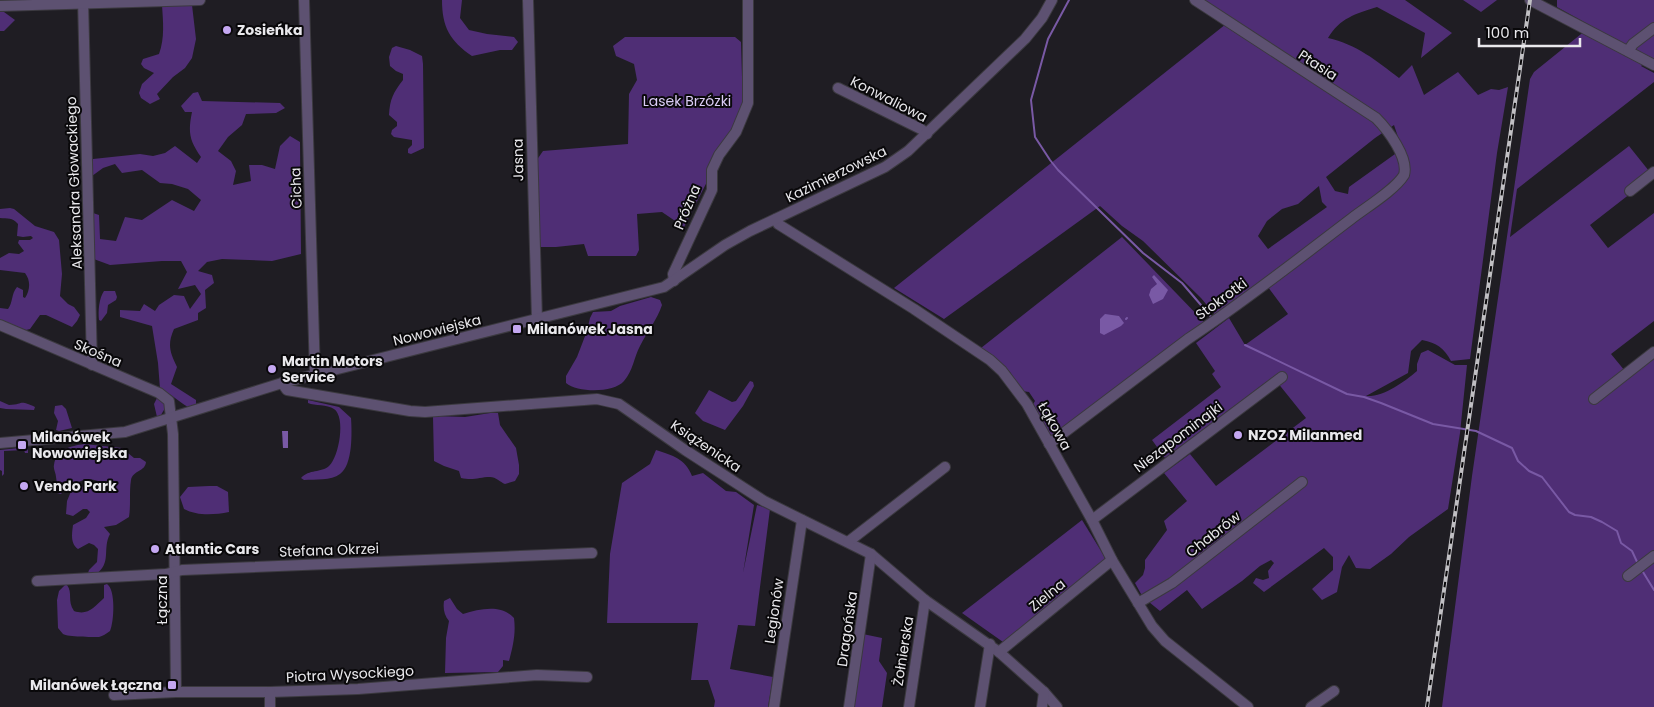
<svg xmlns="http://www.w3.org/2000/svg" width="1654" height="707" viewBox="0 0 1654 707" font-family="Poppins,sans-serif">
<style>
.green{fill:#4f2e75;fill-rule:evenodd}
.water{fill:#7959a5}
.lines{fill:none;stroke-linecap:round;stroke-linejoin:round}
.stream{stroke:#7959a5;stroke-width:2}
.minor-casing{stroke:#3b393f;stroke-width:12}
.minor{stroke:#5d5171;stroke-width:10}
.rail-casing{stroke:#c0bfc3;stroke-width:4}
.rail{stroke:#09080a;stroke-width:2;stroke-dasharray:5.5;stroke-linecap:butt}
.poi-dot{fill:#c4a7f1;stroke:#09080a;stroke-width:2}
.labels{text-anchor:middle;stroke-width:4;stroke-linejoin:round;paint-order:stroke}
.poi-label{font-size:14px;font-weight:bold;fill:#e9e8ec;stroke:#09080a;text-anchor:start}
.street-label{font-size:14px;fill:#e9e8ec;stroke:#09080a}
.park-label{font-size:14px;fill:#dbccf6;stroke:#09080a}
</style>
<rect width="100%" height="100%" fill="#1f1d23"/>
<g class="green">
<path d="M442,0h20l-2,18 9,12 18,4 27,3 4,5 -6,8h-12l-28,6c-22,-15 -30,-29 -30,-56z"/>
<path d="M1200,0h205l47,33 -31,25 4,-25 -48,-26c-22,7 -37,11 -49,31 28,6 49,23 71,40l13,-13 12,30 34,-23 20,23 13,-6 8,1 9,-3 -11,66 -27,206 -19,2c-7,-13 -14,-18 -29,-21l-11,11 -3,22 -42,23c18,1 38,-14 51,-25v-7l4,-11 7,-3 27,15h12l-7,68 -12,76 -39,28 -18,17 -21,15 -14,-1 -7,-13 -7,12 -5,25 -15,8 -10,-11 21,-19v-13l-9,-9 -60,44 -11,-9 3,-5 7,2 6,-2 -1,-7 6,-8 -3,-3 -11,6 -18,15 -40,28 -15,-19 -27,21 -11,-9 -3,1 -11,-20 8,-8 2,-7v-8l22,-30 -3,-9 23,-20 -23,-28 26,-19 26,32 90,-68 -33,-41 -108,81 -13,-18 69,-53 -9,-13 3,-3 -19,-28 33,-25 16,27 43,-31 -20,-27 -52,29 -15,-18 -58,-57 -21,-15 -22,-20 -156,113 -50,-31 332,-264zM1394,125l8,24 -53,38 -1,7 -13,-3 -9,-14 49,-39zM1319,186l3,16 5,5 -59,42 -10,-13 9,-15 15,-12 16,-5z"/>
<polygon points="1463,0 1497,0 1481,12"/>
<polygon points="1557,0 1654,0 1654,60 1651,58 1641,66 1654,73 1654,82 1517,189 1510,237 1629,146 1653,176 1590,225 1608,248 1654,213 1654,321 1611,354 1625,371 1654,348 1654,707 1442,707 1472,476 1530,79 1534,72 1591,26 1557,7"/>
<path d="M162,5h30l4,34 -4,19 -7,10 -12,9 -16,17 3,5 -10,5 -9,-6 -2,-5 3,-9 12,-11 -10,-5 -3,-4 2,-5 16,-5c6,-16 4,-33 3,-49z"/>
<polygon points="0,11 4,12 15,20 4,31 0,31"/>
<polygon points="625,37 735,37 741,42 743,111 684,227 662,212 637,214 639,250 636,256 588,256 584,244 556,247 536,247 534,164 543,151 628,144 629,94 637,80 634,64 616,56 613,46"/>
<path d="M396,46l14,4 12,6 1,8 1,84 -13,6 -3,-1v-4l4,-4v-5l-18,-3 -3,-3 1,-4 5,-4v-4l-8,-7c1,-16 4,-22 14,-35v-6l-7,-3 -6,-5 -1,-9 3,-9z"/>
<path d="M198,92l4,9 78,2 5,5 -9,5 -30,1 -4,11 -14,12 -10,14 13,10 5,10 -3,14 18,-4 -2,-16h13l13,4 5,-23 10,-10 10,6 1,112 -29,7 -50,-2 -15,3 -9,9 14,4 2,8 -9,7 1,18 -8,5v7l-24,9c-7,16 -4,23 3,38l-6,17 25,16v4l-8,3c-10,-6 -18,-14 -28,-18l-2,-26 -6,-37 -32,-9v-7l20,1 4,-7 11,7 4,-6 15,-10 10,1 6,13 11,-15 -6,-9 -17,4 9,-17 -6,-11h-19l-52,4 -19,-7 2,-45 6,2 1,24 16,2 9,-24 17,3 30,-20 22,11 7,-11 -13,-11 -16,-5 -12,-1 -18,-13 -20,3 -7,-9 -12,4 -11,8 -4,-5 5,-12 47,-5 13,2 12,-3 10,-7 22,17 4,-6c-12,-17 -13,-25 -9,-45h-7l-4,-6 12,-13z"/>
<path d="M10,208l4,1 21,17 19,6 5,8 3,34 -2,22 8,8 6,3 6,8 -3,6 -5,6 -26,-12h-6l-10,14 -4,1 -26,-10v-12l8,1c5,-6 3,-15 9,-22l6,3v7l2,1c5,-8 6,-17 0,-25l-25,-3v-12l9,-5 10,1 5,-3 -6,-8 1,-3h11l3,-2 -2,-2 -8,1 -6,-1 1,-12c-6,-7 -10,-5 -18,-6v-9z"/>
<polygon points="1122,237 1205,323 1050,437 1032,406 1035,401 1029,392 1022,391 1010,372 982,350 981,348"/>
<path d="M104,291h11l2,6 -1,3 -8,5 -1,8 -6,8 -2,-1c-1,-9 0,-22 5,-29z"/>
<path d="M651,297l9,3 2,5c-5,15 -15,27 -22,41 -6,11 -7,25 -16,35 -10,12 -46,12 -58,2v-7l11,-19 10,-26 3,-13 3,-6 18,-1 9,-5z"/>
<polygon points="750,381 753,382 754,386 743,406 725,430 703,421 695,413 709,390 732,402 736,401"/>
<polygon points="157,398 164,403 165,408 161,415 157,417 154,404"/>
<path d="M308,400l31,7 12,11c1,14 2,47 -11,56 -9,7 -25,5 -36,6l-3,-2c8,-9 20,-5 28,-12 10,-9 17,-49 5,-57 -7,-5 -19,-3 -26,-6z"/>
<path d="M0,401l9,4c15,0 9,-6 26,2l-1,3 -28,-1 -6,-1z"/>
<polygon points="62,405 66,409 72,428 59,431 56,430 58,421 54,413 55,406"/>
<path d="M490,413h8l2,12 16,23 3,17v9l-4,7 -10,3c-5,-2 -9,-7 -15,-7 -11,0 -16,4 -29,1l-2,-7 -15,-5 -10,-5 -1,-44 2,-1 30,1z"/>
<path d="M84,444l38,4 12,10h6l6,4c-1,10 -13,8 -15,18 -2,12 0,25 -2,37l-13,8 -12,2 6,7c-8,15 2,29 -14,40l-8,-1 1,-3 8,-8 1,-13 -4,-4 -5,-2 -11,6c-8,-5 -6,-16 -5,-24l13,-7 4,-6 -3,-3h-4l-10,7 -7,-2 1,-13 5,-12c11,-3 19,-5 29,2l3,-2 1,-5c-6,-3 -14,-6 -21,-4 -5,1 -7,4 -12,5l-2,-3 -9,12 -4,-1c0,-5 0,-11 -1,-16 0,-4 -3,-8 -2,-12 2,-16 17,-19 30,-21z"/>
<polygon points="28,447 28,453 25,453 24,450 4,451 4,474 2,476 2,471 0,470 0,450"/>
<path d="M656,450c17,6 29,8 36,26l11,-3 23,18 10,1 18,13 -11,68 14,-68 13,4 -15,117 -17,-1 -8,44 43,8 -5,30h-54l1,-6 -7,-21h-17l7,-57h-91l3,-69 12,-71 28,-19z"/>
<path d="M209,486h8l11,6 1,20c-15,3 -32,4 -45,-3l-4,-12 8,-10z"/>
<polygon points="1082,520 1106,559 1003,642 962,613"/>
<path d="M107,584c9,6 7,38 3,47 -4,3 -7,5 -11,6 -7,0 -31,0 -36,-3l-5,-6 -1,-28 2,-9 6,-6h2c6,8 0,16 7,26 14,5 20,-4 30,-13v-13z"/>
<path d="M450,598l7,11 6,5c17,-5 38,-10 51,4 2,16 -1,28 -5,43l-6,-1v6l-5,6 -53,1 1,-35 3,-17c-5,-6 -6,-12 -5,-20z"/>
<polygon points="858,633 882,638 879,661 887,673 882,707 846,707"/>
</g>
<g class="water">
<polygon points="1154,275 1168,290 1163,299 1153,304 1149,295 1151,289 1157,284 1152,277"/>
<polygon points="1105,314 1119,316 1124,323 1121,326 1104,335 1100,333 1100,319"/>
<polygon points="282,431 288,431 288,448 283,448"/>
</g>
<g class="lines">
<g class="stream">
<polyline points="1069,0 1048,39 1031,100 1035,137 1050,160 1058,170 1143,253 1182,283 1213,319"/>
<polyline points="1126,319 1127,318"/>
<polyline points="1245,345 1347,394 1364,397 1381,403 1433,424 1476,431 1512,448 1518,461 1529,471 1542,477 1569,512 1575,515 1591,517 1602,522 1617,531 1621,543 1632,551 1638,564"/>
<polyline points="1643,572 1654,590"/>
</g>
<g class="minor-casing">
<g id="minor">
<polyline points="83,0 92,365"/>
<polyline points="304,0 315,375"/>
<polyline points="528,0 537,320"/>
<polyline points="1530,0 1654,65"/>
<polyline points="0,6 200,0"/>
<polyline points="1628,51 1633,44 1654,28"/>
<polyline points="838,88 921,129 927,134"/>
<polyline points="1630,191 1654,172"/>
<polyline points="776,219 778,224 914,309 990,360 1002,371 1027,404 1092,520 1112,560 1152,626 1165,641 1248,707"/>
<polyline points="674,281 673,274 712,190 712,170 719,155 736,132 748,103 748,0"/>
<polyline points="0,325 159,393 169,401 173,434 176,692"/>
<polyline points="282,383 287,390 410,411 425,412 597,399 619,404 685,450 764,501 871,554 925,600 999,652 1044,692 1057,707"/>
<polyline points="1594,399 1654,352"/>
<polyline points="0,443 125,432 282,383 664,287 725,245 750,231 885,167 908,151 1025,39 1042,18 1052,0"/>
<path d="M1049,444l139,-105c56,-37 109,-79 163,-120 14,-11 44,-29 53,-44 5,-17 -16,-45 -28,-57l-181,-118"/>
<polyline points="1092,520 1282,377"/>
<polyline points="848,542 945,467"/>
<polyline points="1628,576 1654,556"/>
<polyline points="37,581 166,574 182,570 592,553"/>
<polyline points="1138,603 1172,583 1302,482"/>
<polyline points="999,652 1112,560"/>
<polyline points="114,695 176,692 270,692 358,689 537,675 587,677"/>
<polyline points="270,707 270,692"/>
<polyline points="774,707 802,520"/>
<polyline points="849,707 871,554"/>
<polyline points="909,707 925,600"/>
<polyline points="980,707 990,644"/>
<polyline points="1042,707 1044,692"/>
<polyline points="1311,707 1334,691"/>
</g>
</g>
<use href="#minor" class="minor"/>
<g class="rail-casing">
<polyline id="rail" points="1427,707 1530,0"/>
</g>
<use href="#rail" class="rail"/>
</g>
<g class="poi-dot">
<circle cx="227" cy="30" r="5"/>
<rect x="512" y="324" width="10" height="10" rx="2.5"/>
<circle cx="272" cy="369" r="5"/>
<circle cx="1238" cy="435" r="5"/>
<rect x="17" y="440" width="10" height="10" rx="2.5"/>
<circle cx="24" cy="486" r="5"/>
<circle cx="155" cy="549" r="5"/>
<rect x="167" y="680" width="10" height="10" rx="2.5"/>
</g>
<g class="labels">
<g class="poi-label">
<text x="237" y="35">Zosieńka</text>
<text x="527" y="334">Milanówek Jasna</text>
<text x="282" y="366">Martin Motors<tspan x="282" dy="16">Service</tspan></text>
<text x="1248" y="440">NZOZ Milanmed</text>
<text x="32" y="442">Milanówek<tspan x="32" dy="16">Nowowiejska</tspan></text>
<text x="34" y="491">Vendo Park</text>
<text x="165" y="554">Atlantic Cars</text>
<text x="162" y="690" text-anchor="end">Milanówek Łączna</text>
</g>
<g class="street-label">
<text transform="translate(1318 65) rotate(33)" y="5">Ptasia</text>
<text transform="translate(889 99) rotate(27)" y="5">Konwaliowa</text>
<text transform="translate(518 160) rotate(-91)" y="5">Jasna</text>
<text transform="translate(836 174) rotate(-26)" y="5">Kazimierzowska</text>
<text transform="translate(74 183) rotate(-92)" y="5">Aleksandra Głowackiego</text>
<text transform="translate(296 188) rotate(-92)" y="5">Cicha</text>
<text transform="translate(687 207) rotate(-67)" y="5">Próżna</text>
<text transform="translate(1221 299) rotate(-36)" y="5">Stokrotki</text>
<text transform="translate(437 330) rotate(-14)" y="5">Nowowiejska</text>
<text transform="translate(98 353) rotate(23)" y="5">Skośna</text>
<text transform="translate(1055 426) rotate(61)" y="5">Łąkowa</text>
<text transform="translate(1178 437) rotate(-37)" y="5">Niezapominajki</text>
<text transform="translate(706 446) rotate(34)" y="5">Książenicka</text>
<text transform="translate(1213 534) rotate(-38)" y="5">Chabrów</text>
<text transform="translate(329 550) rotate(-2)" y="5">Stefana Okrzei</text>
<text transform="translate(1047 595) rotate(-39)" y="5">Zielna</text>
<text transform="translate(162 600) rotate(-90)" y="5">Łączna</text>
<text transform="translate(774 611) rotate(-82)" y="5">Legionów</text>
<text transform="translate(847 629) rotate(-82)" y="5">Dragońska</text>
<text transform="translate(903 651) rotate(-81)" y="5">Żołnierska</text>
<text transform="translate(350 674) rotate(-3)" y="5">Piotra Wysockiego</text>
</g>
<g class="park-label">
<text x="687" y="106">Lasek Brzózki</text>
</g>
</g>
<path d="M1479 38v8h101v-8" fill="none" stroke="#e9e8ec" stroke-width="2.5"/>
<text x="1486" y="38" font-size="15" fill="#e9e8ec" stroke="#09080a" stroke-width="4" paint-order="stroke">100 m</text>
</svg>
